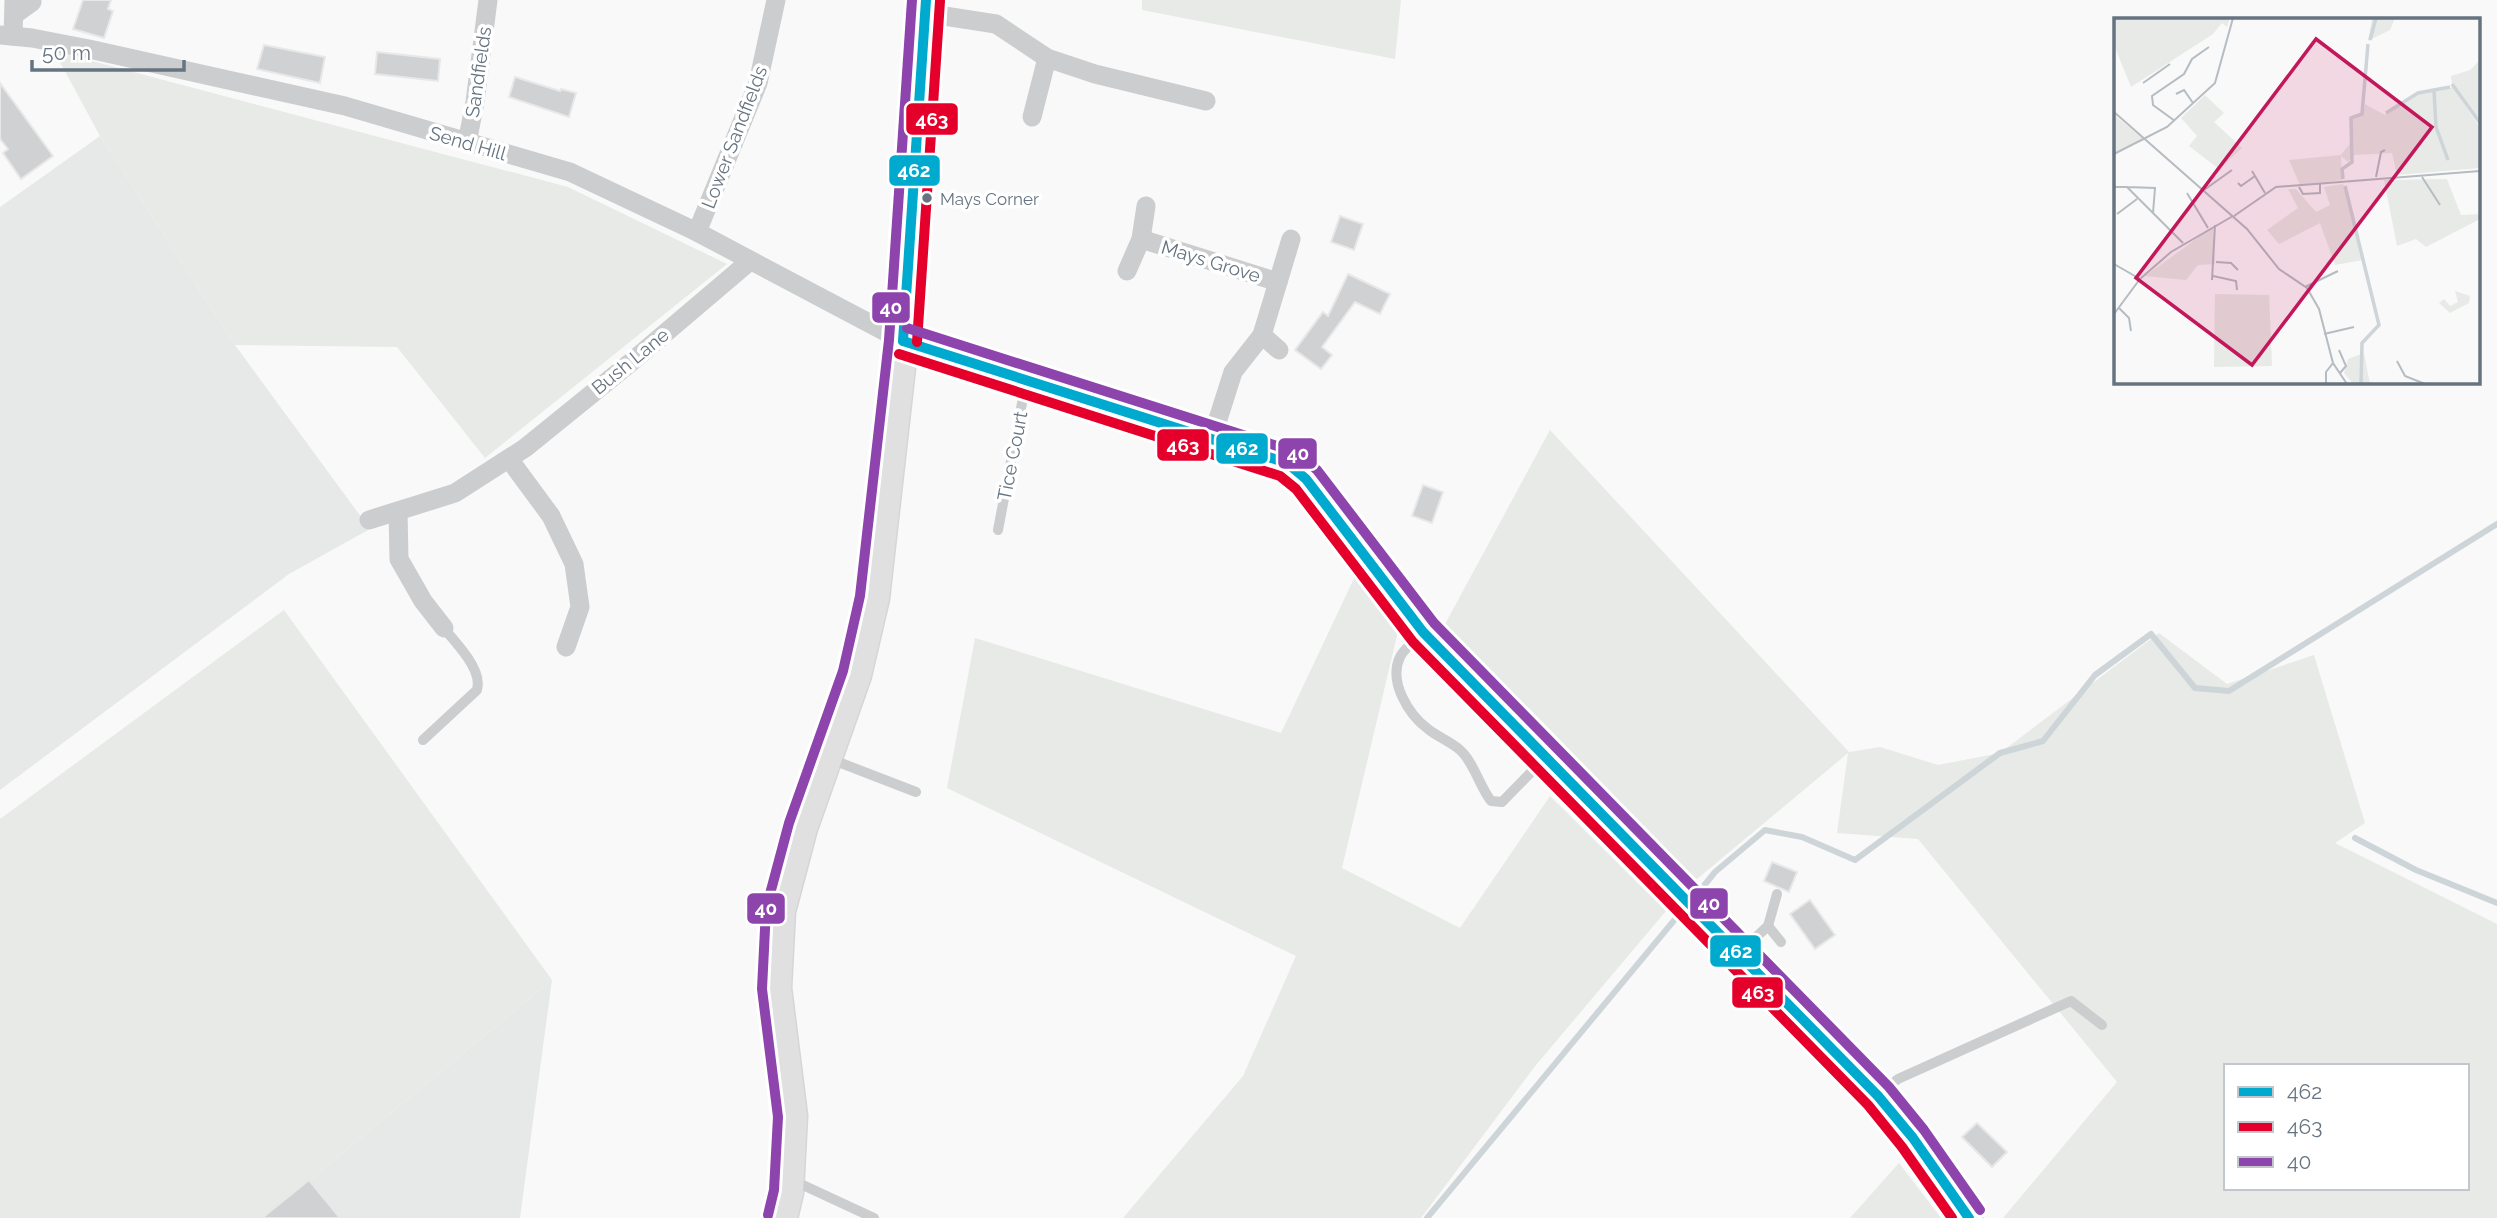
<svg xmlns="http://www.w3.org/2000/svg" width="2497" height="1218" viewBox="0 0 2497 1218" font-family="Raleway,sans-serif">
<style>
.built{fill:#e7e9e9}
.green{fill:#e7eae6;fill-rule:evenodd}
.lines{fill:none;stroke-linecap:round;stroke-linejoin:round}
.stream{stroke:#ced5d8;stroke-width:6}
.building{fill:#cfd1d2;stroke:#e8e8e8;stroke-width:2}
.secondary-casing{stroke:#d5d6d7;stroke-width:30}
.primary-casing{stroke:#d5d6d7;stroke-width:33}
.service{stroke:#cccdce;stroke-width:10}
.minor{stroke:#cccdce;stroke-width:19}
.secondary{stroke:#e0e0e1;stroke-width:26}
.primary{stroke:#e0e0e1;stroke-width:30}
.bus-1-casing{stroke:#fff;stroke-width:16}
.bus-2-casing{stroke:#fff;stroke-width:16}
.bus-3-casing{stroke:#fff;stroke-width:16}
.bus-1{stroke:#00a9ce;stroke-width:10}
.bus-2{stroke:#e4002b;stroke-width:10}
.bus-3{stroke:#8e44ad;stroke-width:10}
.bus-dot{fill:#667481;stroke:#fff;stroke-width:2.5}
.labels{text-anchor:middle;stroke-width:7;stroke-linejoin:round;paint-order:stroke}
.bus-label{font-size:17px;fill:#667481;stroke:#fff;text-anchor:start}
.street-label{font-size:19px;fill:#667481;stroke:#fff}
.inset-river{fill:none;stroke:#ced5d8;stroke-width:3.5}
.inset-road{fill:none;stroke:#b5bcc2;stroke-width:2}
.view{fill:#c2185b;fill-opacity:0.15;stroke:#c2185b;stroke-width:3.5}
.inset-edge{fill:none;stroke:#667481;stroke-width:3.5}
.line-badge{stroke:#fff;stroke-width:2.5}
.badge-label{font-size:19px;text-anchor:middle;font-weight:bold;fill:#fff}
</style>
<rect width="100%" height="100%" fill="#f9f9f9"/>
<g class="built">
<polygon points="100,136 235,345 370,529 289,574 0,790 0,207"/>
<polygon points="552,980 520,1218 264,1218"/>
</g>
<g class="green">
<polygon points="1142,0 1401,0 1395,59 1142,10"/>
<polygon points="54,51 568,187 727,264 485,458 397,347 235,345 100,136"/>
<path d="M1550,430l299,322 31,-5 58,18 62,-12 159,-120 68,51 87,-29 51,168 -30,20 162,81v294h-494l114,-136 -199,-243 -81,-6 11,-80 -157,131 -247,-258zM2226,1066h241v122h-241z"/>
<polygon points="1357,572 1399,627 1342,868 1460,928 1550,796 1666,911 1536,1065 1421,1218 1123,1218 1243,1076 1296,956 947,788 975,638 1281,733"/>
<polygon points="284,610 552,980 264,1218 0,1218 0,819"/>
<polygon points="1899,1163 1941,1218 1850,1218"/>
</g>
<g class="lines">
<g class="stream">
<polyline points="2355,838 2416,870 2497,903"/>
<polyline points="1698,893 1715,872 1765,830 1802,837 1855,860 2000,753 2043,741 2095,675 2151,634 2195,688 2229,691 2497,524"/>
<polyline points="1427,1218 1681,912"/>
</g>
</g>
<g class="building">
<polygon points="83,0 111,0 108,9 113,11 104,38 73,29"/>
<polygon points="264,45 325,57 320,83 257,69"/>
<polygon points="377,52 440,59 438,81 375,74"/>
<polygon points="515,77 560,91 561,89 576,93 569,117 509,97"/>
<polygon points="0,83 53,156 21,179 3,153 8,149 0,139"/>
<polygon points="1340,216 1363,224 1354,250 1331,242"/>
<polygon points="1348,274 1390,294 1380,314 1355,302 1322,347 1332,355 1321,369 1295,350 1323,312 1328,316"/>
<polygon points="1423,485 1443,492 1432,523 1412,516"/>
<polygon points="1772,862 1797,872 1789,892 1764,881"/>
<polygon points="1810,900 1835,935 1815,949 1790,914"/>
<polygon points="1977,1123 2007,1152 1992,1167 1962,1137"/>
<polygon points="309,1180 340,1218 262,1218"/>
</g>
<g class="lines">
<g class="secondary-casing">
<polyline id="secondary" points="903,341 1287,463 1306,479 1423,632 1878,1096 1913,1138 1969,1218"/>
</g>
<g class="primary-casing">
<polyline id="primary" points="782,1218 788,1192 792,1116 776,988 780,911 802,828 856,675 874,598 903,341 926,0"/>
</g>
<g class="service">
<polyline points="998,530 1026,382"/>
<path d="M1423,633c-7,7 -19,15 -23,24 -12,25 9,58 28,72 10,8 23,13 32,21 13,11 20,37 31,51l11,1 42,-43"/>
<path d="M423,740l54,-50c6,-21 -21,-46 -33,-62"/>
<polyline points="828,758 916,792"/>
<polyline points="1768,926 1781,942"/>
<polyline points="1739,953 1768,926 1777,894"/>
<polyline points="1880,1094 1898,1079 2071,1001 2102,1025"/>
<polyline points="792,1180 874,1218"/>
</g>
<g class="minor">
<polyline points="925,13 996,24 1047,58 1095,74 1206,101"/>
<polyline points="14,15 32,2"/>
<polyline points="0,35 32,38 89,49 345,106 570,172 697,232 903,341"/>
<polyline points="13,36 14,0"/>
<polyline points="1032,117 1047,58"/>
<polyline points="467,143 475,102 488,0"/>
<polyline points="1146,206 1141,239 1278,282"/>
<polyline points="697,232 758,83 776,0"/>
<polyline points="1127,271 1141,239"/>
<polyline points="1262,335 1279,350"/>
<polyline points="1212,438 1233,372 1262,335 1291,239"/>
<polyline points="509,459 551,516 574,564 580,607 566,647"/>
<polyline points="398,511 399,559 423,601 444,628"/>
<polyline points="369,520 455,493 525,448 630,363 750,261"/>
</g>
<use href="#secondary" class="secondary"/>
<use href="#primary" class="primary"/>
<g class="bus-1-casing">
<g id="bus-1">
<polyline points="903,341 1287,463 1306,479 1423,632 1878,1096 1913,1138 1969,1218"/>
<polyline points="903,341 926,0"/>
</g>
</g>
<g class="bus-2-casing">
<g id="bus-2">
<polyline points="917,342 940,1"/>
<polyline points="899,354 1280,476 1296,489 1413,642 1868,1105 1902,1147 1952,1218"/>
</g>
</g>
<g class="bus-3-casing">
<g id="bus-3">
<polyline points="907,328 1296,452 1317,470 1434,623 1889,1087 1924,1130 1980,1210"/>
<polyline points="768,1215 774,1190 778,1117 762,989 766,909 789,823 843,671 860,596 889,340 912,0"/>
</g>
</g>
<use href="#bus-1" class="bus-1"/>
<use href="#bus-2" class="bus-2"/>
<use href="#bus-3" class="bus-3"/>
</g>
<circle class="bus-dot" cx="927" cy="198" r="6"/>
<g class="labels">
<g class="bus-label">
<text x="940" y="205">Mays Corner</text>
</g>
<g class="street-label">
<text transform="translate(478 72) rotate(-82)" y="7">Sandfields</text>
<text transform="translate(734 137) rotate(-69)" y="7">Lower Sandfields</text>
<text transform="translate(468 143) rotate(16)" y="7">Send Hill</text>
<text transform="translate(1211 261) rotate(17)" y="7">Mays Grove</text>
<text transform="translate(630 361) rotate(-39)" y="7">Bush Lane</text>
<text transform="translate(1012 456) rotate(-79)" y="7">Tice Court</text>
</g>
</g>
<g transform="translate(2114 18)">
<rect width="366" height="366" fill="#f9f9f9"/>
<path d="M0,0h116l-3,9 -5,-4 -9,11 -82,53 -17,-42zM258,0h23l-5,12 -22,11zM366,42v61l-28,-37 -1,-8 19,-6zM339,69l27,41v40l-83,7 -5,-22 -38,2 -6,7 -7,-6 1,24 -42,5 -11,-25 52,-5 11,-14v-24l10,-3 3,-10 20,11 33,-21zM91,77l19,18 -10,9 28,26 -23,21 -30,-23 8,-10 -16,-18zM0,97l31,25 -31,13zM333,161l14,36 19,-1v5l-54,28 -10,-8 -19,7 -13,-66zM229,166l20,76 -28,5 -15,-42 -41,21 -12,-14 31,-22 -10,-19h8l20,23 14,-7 -6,-18zM99,209l2,37 -17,1 -12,15 -41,-4zM341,273l15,5 -1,7 -19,10 -11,-10 5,-4 6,7 8,-4zM101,276l54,1 3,71 -58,1zM250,335l6,31h-17l-9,-11 4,-14z" fill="#e7eae6"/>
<path class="inset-river" d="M256,22l6,-22M338,66l28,39M320,72l2,37 12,33M272,95l32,-20 32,-6M229,161l-1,-10 10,-7 -1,-44 11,-4 6,-70M231,168l34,139 -17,18 -1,41"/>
<path class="inset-road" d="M29,65l27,-19M62,76l8,-4 9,13M0,94l133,117 32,40 28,19 12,21 14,54 14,21M61,103l-22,-16 -1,-9 32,-22 8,-15 17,-12M0,136l53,-27 48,-44 18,-65M138,153l13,22M262,159l5,-25 4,-2M308,159l18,28M124,165l3,3 14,-10M0,169h13l56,56M13,169l28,1 -2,25M185,169l4,7 17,-1v-9M90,172l28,-20M73,175l21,35M3,196l20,-15M120,198l42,-29 204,-16M102,244l15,1 7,7M0,246l26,15M99,258l23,5 1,9M98,262l3,-55M191,269l33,-16M5,290l10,10 2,13M0,296l26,-35 31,-27 62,-36M210,316l30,-7M225,332l7,16 -6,7M283,343l8,15 20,8M212,366v-12l7,-9"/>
<path class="view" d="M202,21l116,88 -180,238 -116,-87z"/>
<rect width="366" height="366" class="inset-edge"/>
</g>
<g class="line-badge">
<rect x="905" y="102" width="54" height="34" rx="7" fill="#e4002b"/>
<rect x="888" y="154" width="53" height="33" rx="7" fill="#00a9ce"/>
<rect x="871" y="291" width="40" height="33" rx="7" fill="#8e44ad"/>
<rect x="1156" y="428" width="54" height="34" rx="7" fill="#e4002b"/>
<rect x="1215" y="432" width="54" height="33" rx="7" fill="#00a9ce"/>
<rect x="1277" y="437" width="41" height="33" rx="7" fill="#8e44ad"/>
<rect x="1689" y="887" width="40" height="33" rx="7" fill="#8e44ad"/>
<rect x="746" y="892" width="40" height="33" rx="7" fill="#8e44ad"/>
<rect x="1709" y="934" width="53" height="34" rx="7" fill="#00a9ce"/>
<rect x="1731" y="976" width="53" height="33" rx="7" fill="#e4002b"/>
</g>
<g class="badge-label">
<text x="932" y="126">463</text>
<text x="914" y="177">462</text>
<text x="891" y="314">40</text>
<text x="1183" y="452">463</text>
<text x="1242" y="455">462</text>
<text x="1298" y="460">40</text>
<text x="1709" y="910">40</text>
<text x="766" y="915">40</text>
<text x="1736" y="958">462</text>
<text x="1758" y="999">463</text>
</g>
<rect x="2224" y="1064" width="245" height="126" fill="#ffffff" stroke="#c2c7cd" stroke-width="2"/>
<rect x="2238" y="1087" width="35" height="10" fill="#00a9ce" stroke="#c2c7cd" stroke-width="2"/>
<text x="2287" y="1099" font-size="21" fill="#667481">462</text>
<rect x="2238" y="1122" width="35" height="10" fill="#e4002b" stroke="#c2c7cd" stroke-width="2"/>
<text x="2287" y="1134" font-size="21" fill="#667481">463</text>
<rect x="2238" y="1157" width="35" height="10" fill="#8e44ad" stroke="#c2c7cd" stroke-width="2"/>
<text x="2287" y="1169" font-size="21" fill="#667481">40</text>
<path d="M32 60v10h152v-10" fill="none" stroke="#667481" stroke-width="3.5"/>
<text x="42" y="60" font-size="21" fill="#667481" stroke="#ffffff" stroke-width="5" paint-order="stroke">50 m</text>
</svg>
